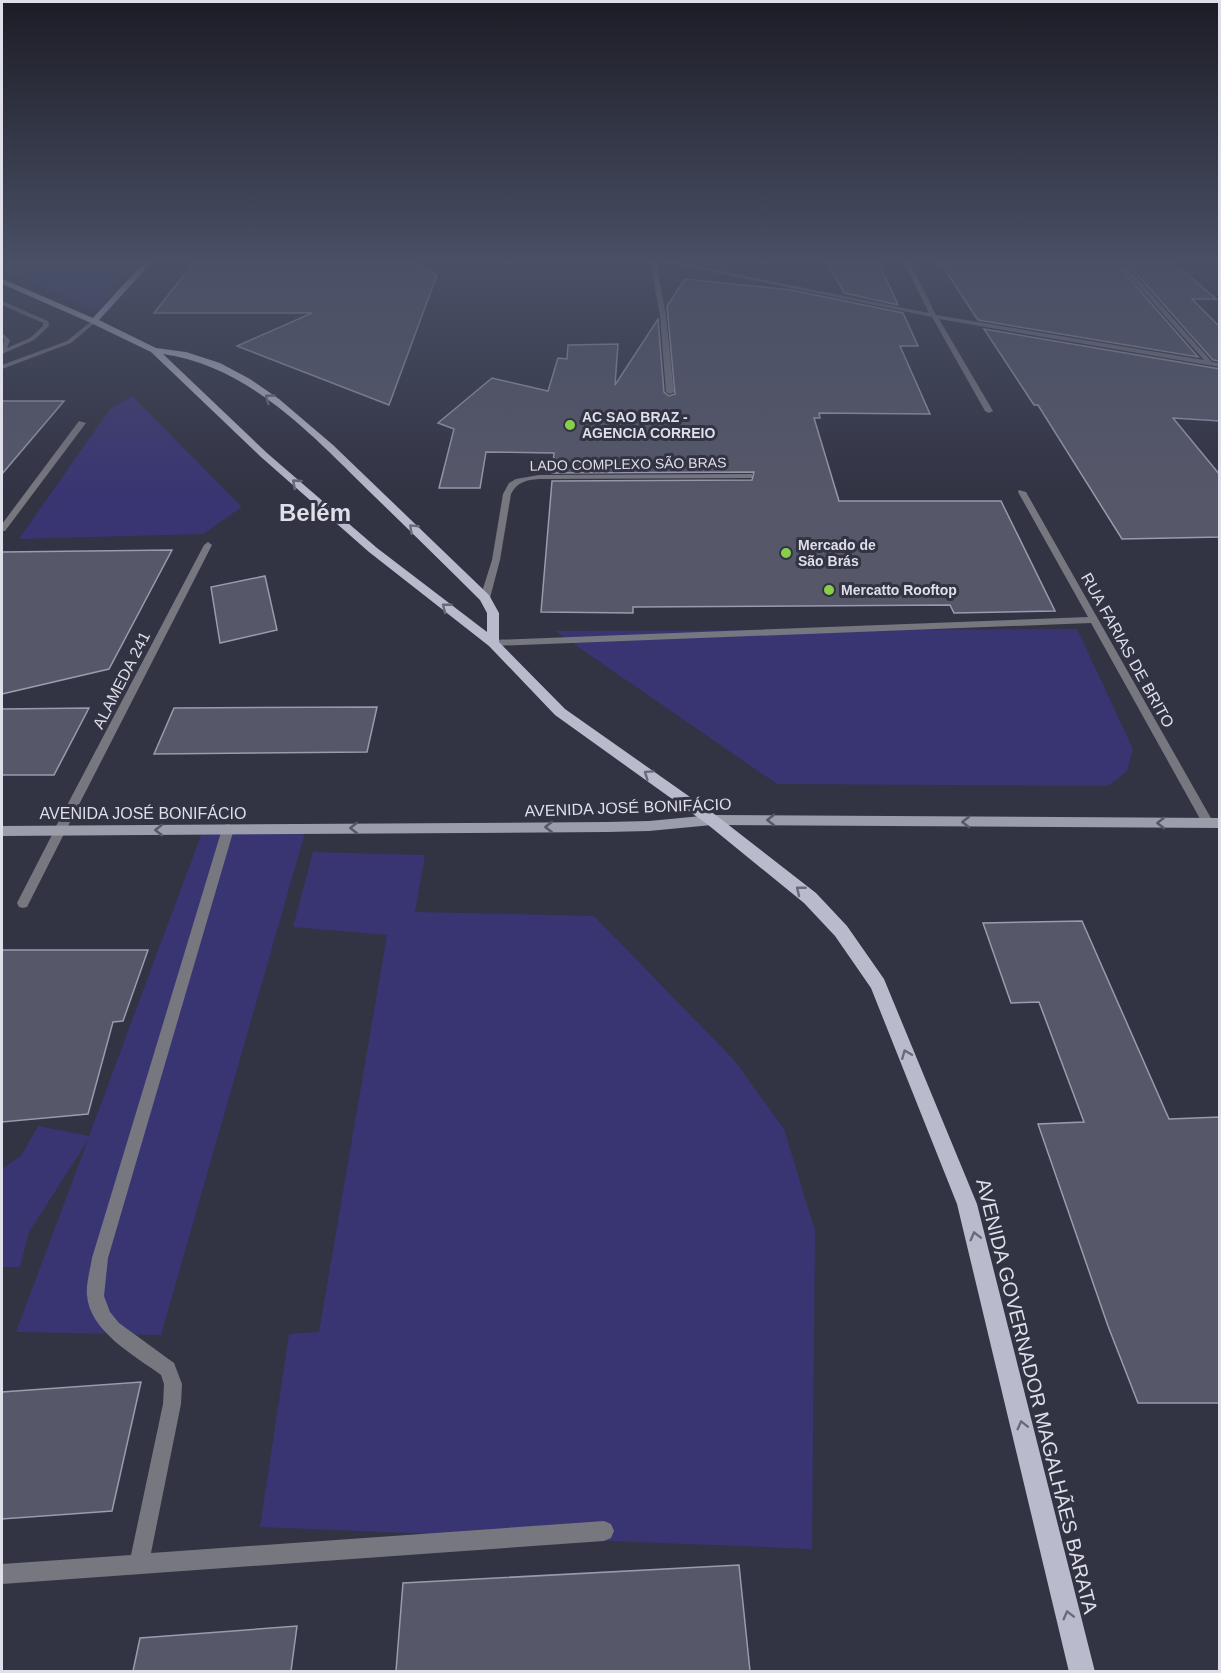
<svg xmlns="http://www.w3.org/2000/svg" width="1221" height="1673" viewBox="0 0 1221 1673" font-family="Arial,sans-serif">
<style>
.green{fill:#393573}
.building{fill:#565769;stroke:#9a9baf;stroke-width:1.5}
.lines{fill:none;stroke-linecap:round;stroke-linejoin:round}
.service{fill:#777780;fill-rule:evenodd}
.minor{fill:#777780;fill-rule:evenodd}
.tertiary{fill:#777780;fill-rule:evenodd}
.secondary{fill:#9c9daa;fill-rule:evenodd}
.primary{fill:#b9bacb;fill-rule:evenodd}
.oneway{stroke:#686979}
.oneway2{stroke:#575867}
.poi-dot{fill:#88cf49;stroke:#323343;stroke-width:2}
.labels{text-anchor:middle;stroke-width:6;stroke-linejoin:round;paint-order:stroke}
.far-poi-label{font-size:14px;font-weight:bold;fill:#dedfe9;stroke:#323343;text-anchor:start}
.far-street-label{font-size:14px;fill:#dedfe9;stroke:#323343}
.street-label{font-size:16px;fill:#dedfe9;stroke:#323343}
.near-street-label{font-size:20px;fill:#dedfe9;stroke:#323343}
.far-town-label{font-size:24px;font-weight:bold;fill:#dedfe9;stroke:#323343}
</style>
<rect width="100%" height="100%" fill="#323343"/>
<g class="green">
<polygon points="2,261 138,261 96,310 2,269"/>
<polygon points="132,396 242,507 203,534 19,539 110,409"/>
<polygon points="1077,629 1133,749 1127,771 1108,786 777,784 555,631"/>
<polygon points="306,829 161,1335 16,1332 88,1140 29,1232 20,1267 2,1267 2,1169 21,1156 38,1126 89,1136 203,830"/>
<polygon points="313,852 425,855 415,912 594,916 734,1060 784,1129 815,1231 812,1549 260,1527 289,1334 319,1332 387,935 293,927"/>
</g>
<g class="building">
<polygon points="195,261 408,261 437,275 389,405 237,346 312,313 154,313"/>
<polygon points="827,261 878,261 898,305 844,293"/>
<polygon points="939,261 1114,261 1198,357 978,320"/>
<polygon points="1125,261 1172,261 1216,299 1192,299 1220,327 1220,361 1213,360"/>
<polygon points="685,279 791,290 903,313 918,346 900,346 930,414 819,413 820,418 814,418 839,501 1001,501 1055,611 954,613 950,605 633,607 633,613 541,612 552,481 752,480 754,472 552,473 554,453 486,452 480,488 439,488 454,429 438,423 492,378 548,391 558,358 567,359 568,345 618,344 615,385 658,319 664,392 669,396 675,394 667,306"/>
<polygon points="984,329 1220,369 1220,421 1173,418 1220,475 1220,537 1122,539 1038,405 1034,405"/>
<polygon points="2,401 64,401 2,474"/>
<polygon points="172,550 109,669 2,694 2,552"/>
<polygon points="265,576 277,630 220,643 211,587"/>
<polygon points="377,707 367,752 154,754 174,708"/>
<polygon points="89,708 54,775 2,775 2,709"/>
<polygon points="1082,921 1169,1119 1220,1117 1220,1403 1138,1403 1108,1326 1038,1124 1084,1122 1039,1002 1011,1003 983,923"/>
<polygon points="2,950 148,950 123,1021 113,1022 88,1114 2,1122"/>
<polygon points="141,1382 112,1511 2,1519 2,1392"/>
<polygon points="739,1565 750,1671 396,1671 403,1583"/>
<polygon points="297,1626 291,1671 133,1671 140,1638"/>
</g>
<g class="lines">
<g class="service">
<polygon points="2,301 48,321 49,326 34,340 2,354 4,340 2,333 10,340 7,348 30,338 43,326 43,323 2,305"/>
<path d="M749,474h3v4l-213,1c-13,1 -22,3 -28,15l-11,66 -10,38 -5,3 -5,-3 12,-38 11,-66 6,-11 7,-4 23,-4z"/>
<polygon points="1019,490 1026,492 1212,820 1214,823 1212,826 1204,826 1091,623 493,646 488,643 493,640 1088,617 1018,492"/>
<path d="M228,824l4,2 2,3 -126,429 -4,38 6,16 9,11 55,40 8,21 -1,20 -30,149 453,-32 7,3 3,7 -3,7 -7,3 -602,43v-20l129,-9 32,-151 1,-20 -3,-9c-26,-19 -72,-44 -74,-80 -1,-11 3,-25 5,-37l130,-429 2,-3z"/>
<polygon points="60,825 64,827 66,830 27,907 23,908 19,907 17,903 19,899 56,827"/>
</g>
<g class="minor">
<polygon points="650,261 656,261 666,316 674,392 670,394 666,392 660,316"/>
<polygon points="660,261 671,261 929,313 903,261 909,261 936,315 1204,360 1116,261 1122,261 1212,362 1220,363 1220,367 939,319 993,411 989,413 985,411 932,317"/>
<polygon points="79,421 86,423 5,531 2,531 2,524"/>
<polygon points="208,542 212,545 66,830 64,833 56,833 54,830 204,545"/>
</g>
<polygon class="tertiary" points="94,319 97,321 96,322 71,343 2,369 2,365 67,341"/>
<polygon class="secondary" points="712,815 1220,818 1220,828 712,825 649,831 607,832 2,836 2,826 607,822 649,821"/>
<path class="primary" d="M145,261h8l-54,59 57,28 30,4 34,11 30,16 29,20 54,46 156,150 10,18v29l66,67 152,107 99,77 31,33 37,53 93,225 118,468h-26l-112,-468 -86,-216 -36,-52 -31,-33 -97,-79 -152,-109 -66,-69 -120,-94 -108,-95 -110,-105 -60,-29 -89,-39v-4h3l88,38zM163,354c86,12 150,82 209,140 36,35 72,70 108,106l7,13v19l-110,-84 -110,-95z"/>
</g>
<defs><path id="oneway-chevron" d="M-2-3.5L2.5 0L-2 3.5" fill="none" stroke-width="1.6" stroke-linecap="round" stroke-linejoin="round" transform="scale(1.5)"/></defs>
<g class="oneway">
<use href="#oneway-chevron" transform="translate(269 398) rotate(-144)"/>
<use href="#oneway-chevron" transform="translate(296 483) rotate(-139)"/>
<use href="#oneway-chevron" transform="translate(413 528) rotate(-136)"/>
<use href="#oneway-chevron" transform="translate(446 607) rotate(-142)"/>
<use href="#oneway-chevron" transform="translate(648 774) rotate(-145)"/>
<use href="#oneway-chevron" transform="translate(800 890) rotate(-141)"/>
<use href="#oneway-chevron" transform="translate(906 1054) rotate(-112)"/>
<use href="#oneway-chevron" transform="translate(975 1236) rotate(-104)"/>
<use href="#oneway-chevron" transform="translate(1022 1425) rotate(-104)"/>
<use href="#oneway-chevron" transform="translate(1068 1615) rotate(-104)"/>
</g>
<g class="oneway2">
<use href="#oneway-chevron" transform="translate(771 820) rotate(-180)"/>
<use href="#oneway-chevron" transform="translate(966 822) rotate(-180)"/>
<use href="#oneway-chevron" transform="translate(1161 823) rotate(-180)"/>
<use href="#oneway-chevron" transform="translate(549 827) rotate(180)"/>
<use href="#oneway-chevron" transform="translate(354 828) rotate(180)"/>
<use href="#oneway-chevron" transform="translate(159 830) rotate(180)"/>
</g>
<linearGradient id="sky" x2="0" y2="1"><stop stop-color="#1c1c25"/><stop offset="0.53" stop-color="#495066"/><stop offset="1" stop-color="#495066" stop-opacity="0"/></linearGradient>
<rect width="1221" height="495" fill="url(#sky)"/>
<g class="poi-dot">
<circle cx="570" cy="425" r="6"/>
<circle cx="786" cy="553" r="6"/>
<circle cx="829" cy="590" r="6"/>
</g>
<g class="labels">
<g class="far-poi-label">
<text x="582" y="422">AC SAO BRAZ -<tspan x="582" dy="16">AGENCIA CORREIO</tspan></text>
<text x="798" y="550">Mercado de<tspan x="798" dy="16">São Brás</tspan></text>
<text x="841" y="595">Mercatto Rooftop</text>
</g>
<g class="far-street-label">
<text transform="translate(628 464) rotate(-1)" y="5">LADO COMPLEXO SÃO BRAS</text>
</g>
<g class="street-label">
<text transform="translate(1128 650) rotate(61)" y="6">RUA FARIAS DE BRITO</text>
<text transform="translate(121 680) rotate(-63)" y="6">ALAMEDA 241</text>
<text transform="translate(628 807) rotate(-2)" y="6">AVENIDA JOSÉ BONIFÁCIO</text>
<text x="143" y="819">AVENIDA JOSÉ BONIFÁCIO</text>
</g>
<g class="near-street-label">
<text transform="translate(1037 1396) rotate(76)" y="7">AVENIDA GOVERNADOR MAGALHÃES BARATA</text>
</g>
<g class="far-town-label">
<text x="315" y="521">Belém</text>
</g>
</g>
<rect width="1221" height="1673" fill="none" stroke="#dedfe9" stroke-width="6"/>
</svg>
